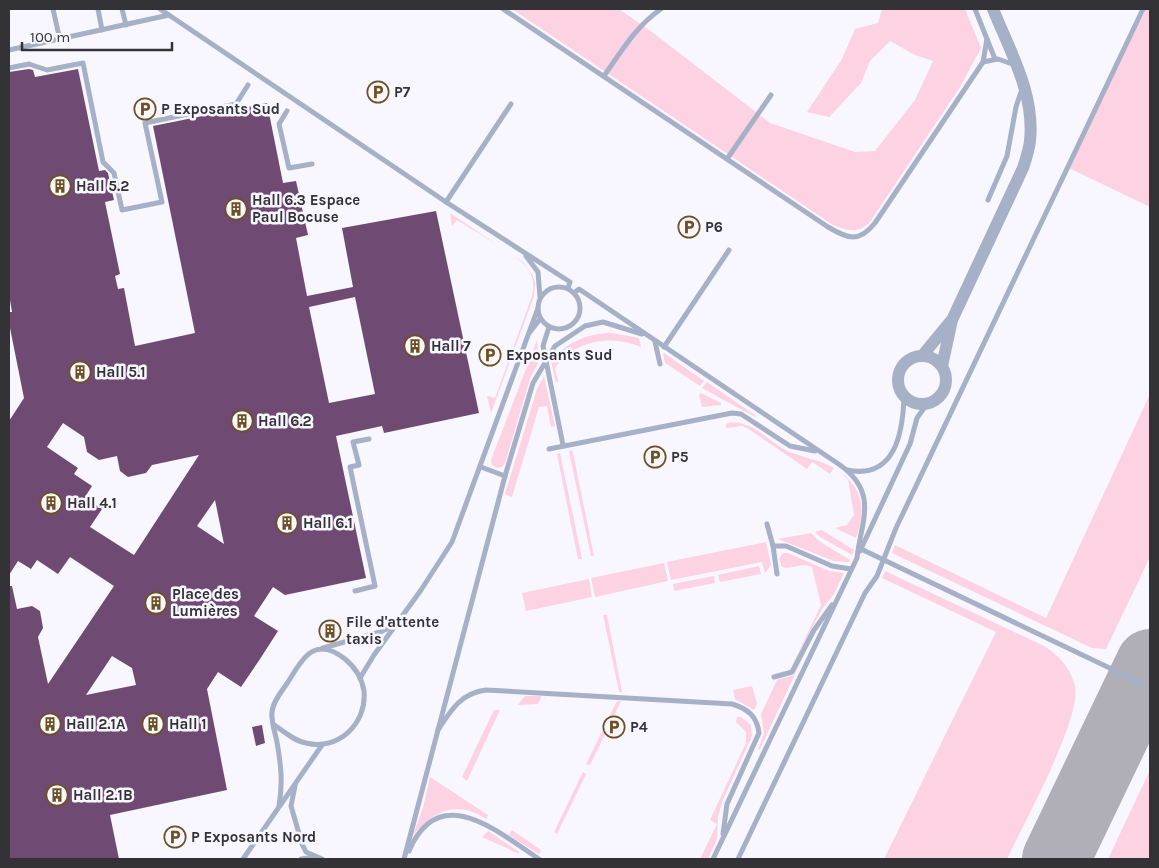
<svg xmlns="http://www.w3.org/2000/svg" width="1159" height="868" viewBox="0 0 1159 868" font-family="Karla,sans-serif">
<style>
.green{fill:#fdd2e3}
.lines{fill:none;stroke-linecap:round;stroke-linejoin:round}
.taxiway{stroke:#b0aeb6;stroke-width:28}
.runway{stroke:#b0aeb6;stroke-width:68}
.building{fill:#6f4b73;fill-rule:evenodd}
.service{stroke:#a6b0c7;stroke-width:5}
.tertiary{stroke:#a6b0c7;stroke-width:12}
.labels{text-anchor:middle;stroke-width:5;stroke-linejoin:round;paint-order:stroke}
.poi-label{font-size:15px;font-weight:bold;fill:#333236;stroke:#f8f6ff;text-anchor:start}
</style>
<rect width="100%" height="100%" fill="#f8f6ff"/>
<g class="green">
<path d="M512,9h107l33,23 118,91 85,29 20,-1 40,-51 18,-39 -18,-6 -25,-14 -20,20 -9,22 -32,34 -22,-5 35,-53 13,-30 23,-6 4,-14h83l16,39 -21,39 -90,135c-12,12 -22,9 -37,3z"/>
<polygon points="1146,9 1150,9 1150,207 1069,168"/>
<path d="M450,213l73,49 9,12 3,9 -1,13 -43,117 -4,-17 8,2 37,-102c2,-9 2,-19 -4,-27 -9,-14 -55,-38 -71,-49l-5,6z"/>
<path d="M612,333l27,5 2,9c-29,-13 -67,-7 -86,21l3,13 -2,2 -5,-22c16,-19 37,-28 61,-28z"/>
<polygon points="537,340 539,361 530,379 505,463 502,467 497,468 492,465 491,460"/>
<polygon points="663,354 664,353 704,381 700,386 665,363"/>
<polygon points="544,376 555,426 551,427 547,406 539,407 512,497 505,494 537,389"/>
<polygon points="707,382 756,416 755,417 702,388"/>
<polygon points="701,393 721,403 721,405 702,407 699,395"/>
<polygon points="1150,394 1150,557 1106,649 1092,648 892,553 895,545 1046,618"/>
<path d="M729,423c22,-4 40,19 58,28 15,7 32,8 47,17l-4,6 -18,-12 -5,7 -60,-41 -5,-2 -16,2v-4z"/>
<polygon points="572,450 574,458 594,556 591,556 569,451"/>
<polygon points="560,453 582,559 578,559 557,454"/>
<path d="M840,472c25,18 25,40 16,66l-21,-10 12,-3 7,-10 -6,-35z"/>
<polygon points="822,530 854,550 852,555 820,537 815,532"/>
<polygon points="811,533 819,541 850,560 849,562 834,561 778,539"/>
<polygon points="766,542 771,565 765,573 762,562 671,580 667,562"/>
<path d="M783,553h5l41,18 15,2 -10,21 -12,15 -31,59 30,-63 -9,-38c-10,-5 -20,3 -30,0l-3,-8z"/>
<polygon points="664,563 668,581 595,597 591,578"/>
<polygon points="759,566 761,574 720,582 718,575"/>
<path d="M885,571l157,74c16,9 28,22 33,41 7,32 -52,139 -68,173h-123l112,-227 -114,-54z"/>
<polygon points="714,576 715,583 674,591 673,584"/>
<polygon points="589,579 592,597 526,611 522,593"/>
<polygon points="603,615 607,615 622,692 619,692"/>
<polygon points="813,636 760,749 758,750 764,733 761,714 777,680 794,675"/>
<polygon points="752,686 757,704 754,710 735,699 733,690"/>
<polygon points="525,696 541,696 541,698 538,704 518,705"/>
<polygon points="617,701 621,701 590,765 586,764"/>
<polygon points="494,710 500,710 467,781 462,777"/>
<polygon points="737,717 741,717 751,725 752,736 722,802 718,817 717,839 708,859 700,859 717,824 710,820 746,743 746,732 736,722"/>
<polygon points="1150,770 1150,859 1108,859"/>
<polygon points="583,772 586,774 557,834 554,832"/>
<path d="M430,777l58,38 -2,4c-30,-20 -52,-8 -73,16l10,-27z"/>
<polygon points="512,830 541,850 539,854 509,835"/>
<polygon points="488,831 519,852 519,854 482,837"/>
</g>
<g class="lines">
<polyline class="taxiway" points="1109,749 1138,729 1150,724"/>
<polyline class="runway" points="1056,859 1150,663"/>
</g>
<g class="building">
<path d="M29,69l4,1 2,7 43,-8 21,102 6,-1 3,3 6,27 -9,2 15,72 -5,2 3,13 6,-1 11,58 60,-13 -42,-207 114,-23 16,80 13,-2 12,54 -12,3 11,58 46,-9 -11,-59 94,-17 43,202 -95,20 -2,-7 -46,10 30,142 -81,17 -12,-8 -19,29 24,15 -18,28 -19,28 -23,-15 -11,17 20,101 -117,25 9,44h-110v-273h3l5,23 15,-3 8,5 3,17 -5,9 10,47 66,-98 -44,-29 -12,17 -21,-14 -6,9 -13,-8 -9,14v-154l15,-23 -15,-75v-11h3l-3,-18v-222zM355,297l20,97 -46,9 -20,-96zM63,423l21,14 3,15 12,8 18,-4 3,15 8,6 18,-4 6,-8 47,-10 -65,100 -44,-28 12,-18 -17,-12 7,-11 -18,-12 4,-6 -31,-21zM215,500l9,44 -27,-18zM112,656l20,12 4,17 -50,10z"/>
<polygon points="338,625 340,634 322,637 320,628"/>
<polygon points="262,725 265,743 256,746 252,727"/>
</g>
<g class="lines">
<g class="service">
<polyline points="53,9 60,40"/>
<polyline points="98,9 102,30"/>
<polyline points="122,9 126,25"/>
<polyline points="160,9 446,202 570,282 568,288"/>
<path d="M503,9l325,218c20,12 31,16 47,-4l108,-161 4,-23"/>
<polyline points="975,9 995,59"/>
<polyline points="9,50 169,15"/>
<polyline points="983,62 998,59 1015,65"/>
<polyline points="9,68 29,64 47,70 83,63 103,162 114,173 122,210 162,202 145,123 236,104 248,85"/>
<path d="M604,76c17,-24 32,-50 57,-67"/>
<polyline points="287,111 279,124 289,168 312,164"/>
<polyline points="727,159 771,95"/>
<polyline points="988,200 1007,156 1016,107 1022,89"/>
<polyline points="446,202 511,104"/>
<polyline points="526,256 538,272 540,297"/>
<circle cx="559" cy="308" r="21"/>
<path d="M574,293l5,-4 261,176c39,28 21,56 17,93l-144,301"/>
<polyline points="549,327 543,346 563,445"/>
<polyline points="530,332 540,319"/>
<polyline points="655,342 660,364"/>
<polyline points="664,347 729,250"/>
<polyline points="549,449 732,413 741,414 790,446 815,451"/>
<polyline points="481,467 505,476"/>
<path d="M847,470c48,10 56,-37 57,-74"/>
<polyline points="767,524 773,546"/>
<polyline points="861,549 1141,683"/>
<polyline points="860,551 910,444 917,418 927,404"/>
<polyline points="777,574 773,546 786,546 832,566 851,569"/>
<polyline points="355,591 375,586 350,467 359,465 353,442 369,439"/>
<polyline points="323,648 380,632 393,626"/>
<polyline points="774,677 792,672 814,630 832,605"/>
<polyline points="360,678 374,655 421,590 452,542 538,308"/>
<path d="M273,724c10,7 21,17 33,19 32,8 61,-19 58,-52 -2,-12 -9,-24 -19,-32 -30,-24 -42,-1 -57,23 -6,9 -15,19 -16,30 -1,10 3,20 5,30 4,23 6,41 2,64"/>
<path d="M438,730c13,-20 23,-37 48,-40l246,14c16,5 25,12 27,29l-32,71 -4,30"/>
<polyline points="295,786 291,806 302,844 306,852 322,859"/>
<path d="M409,851c30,-71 89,-19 130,8"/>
<polyline points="243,859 322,745"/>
<polyline points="301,859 315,857"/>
<polyline points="404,859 505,476 533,383 555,346 585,326 603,322 642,334"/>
<polyline points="738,859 865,593 877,576 896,528 1143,9"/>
</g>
<g class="tertiary">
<circle cx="922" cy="380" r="24"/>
<polyline points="922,356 950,322"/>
<path d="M942,366l10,-46 71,-152c3,-9 6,-18 7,-27 5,-47 -20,-90 -37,-132"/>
</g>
</g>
<defs>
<g id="parking-ring" transform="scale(1.125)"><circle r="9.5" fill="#f8f6ff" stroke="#6d5123" stroke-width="1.5"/><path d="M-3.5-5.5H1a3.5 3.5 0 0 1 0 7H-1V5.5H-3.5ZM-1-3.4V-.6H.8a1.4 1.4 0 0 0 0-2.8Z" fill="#6d5123"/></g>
<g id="building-ring" transform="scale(1.125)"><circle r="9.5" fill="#f8f6ff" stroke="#6d5123" stroke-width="1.5"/><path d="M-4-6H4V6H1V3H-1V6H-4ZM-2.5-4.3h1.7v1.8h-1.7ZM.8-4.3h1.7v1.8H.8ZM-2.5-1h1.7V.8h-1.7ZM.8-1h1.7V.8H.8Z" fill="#6d5123"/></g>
</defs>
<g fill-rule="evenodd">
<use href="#parking-ring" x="378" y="92"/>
<use href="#parking-ring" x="145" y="109"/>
<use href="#building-ring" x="60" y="186"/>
<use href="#building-ring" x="236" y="209"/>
<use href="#parking-ring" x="689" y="227"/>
<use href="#building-ring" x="415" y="346"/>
<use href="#parking-ring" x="490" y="355"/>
<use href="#building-ring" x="80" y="372"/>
<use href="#building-ring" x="242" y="421"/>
<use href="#parking-ring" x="655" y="457"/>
<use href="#building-ring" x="51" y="503"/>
<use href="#building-ring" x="287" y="523"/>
<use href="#building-ring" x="156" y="603"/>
<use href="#building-ring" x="330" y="631"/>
<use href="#building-ring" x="50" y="724"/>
<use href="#building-ring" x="153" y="724"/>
<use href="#parking-ring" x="614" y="727"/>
<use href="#building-ring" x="57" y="795"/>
<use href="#parking-ring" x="175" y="837"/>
</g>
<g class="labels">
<g class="poi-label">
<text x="394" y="97">P7</text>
<text x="161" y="114">P Exposants Sud</text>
<text x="76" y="191">Hall 5.2</text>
<text x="252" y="205">Hall 6.3 Espace<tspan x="252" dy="17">Paul Bocuse</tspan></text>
<text x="705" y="232">P6</text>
<text x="431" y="351">Hall 7</text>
<text x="506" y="360">Exposants Sud</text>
<text x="96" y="377">Hall 5.1</text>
<text x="258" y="426">Hall 6.2</text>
<text x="671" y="462">P5</text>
<text x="67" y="508">Hall 4.1</text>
<text x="303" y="528">Hall 6.1</text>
<text x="172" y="599">Place des<tspan x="172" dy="17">Lumières</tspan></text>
<text x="346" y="627">File d'attente<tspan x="346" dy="17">taxis</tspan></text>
<text x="66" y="729">Hall 2.1A</text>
<text x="169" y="729">Hall 1</text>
<text x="630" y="732">P4</text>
<text x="73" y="800">Hall 2.1B</text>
<text x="191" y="842">P Exposants Nord</text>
</g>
</g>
<rect width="1159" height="868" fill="none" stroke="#333236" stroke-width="20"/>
<path d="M22 42v8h150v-8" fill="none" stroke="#333236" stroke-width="2.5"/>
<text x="30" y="42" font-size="15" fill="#333236" stroke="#f8f6ff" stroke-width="4" paint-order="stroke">100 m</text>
</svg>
